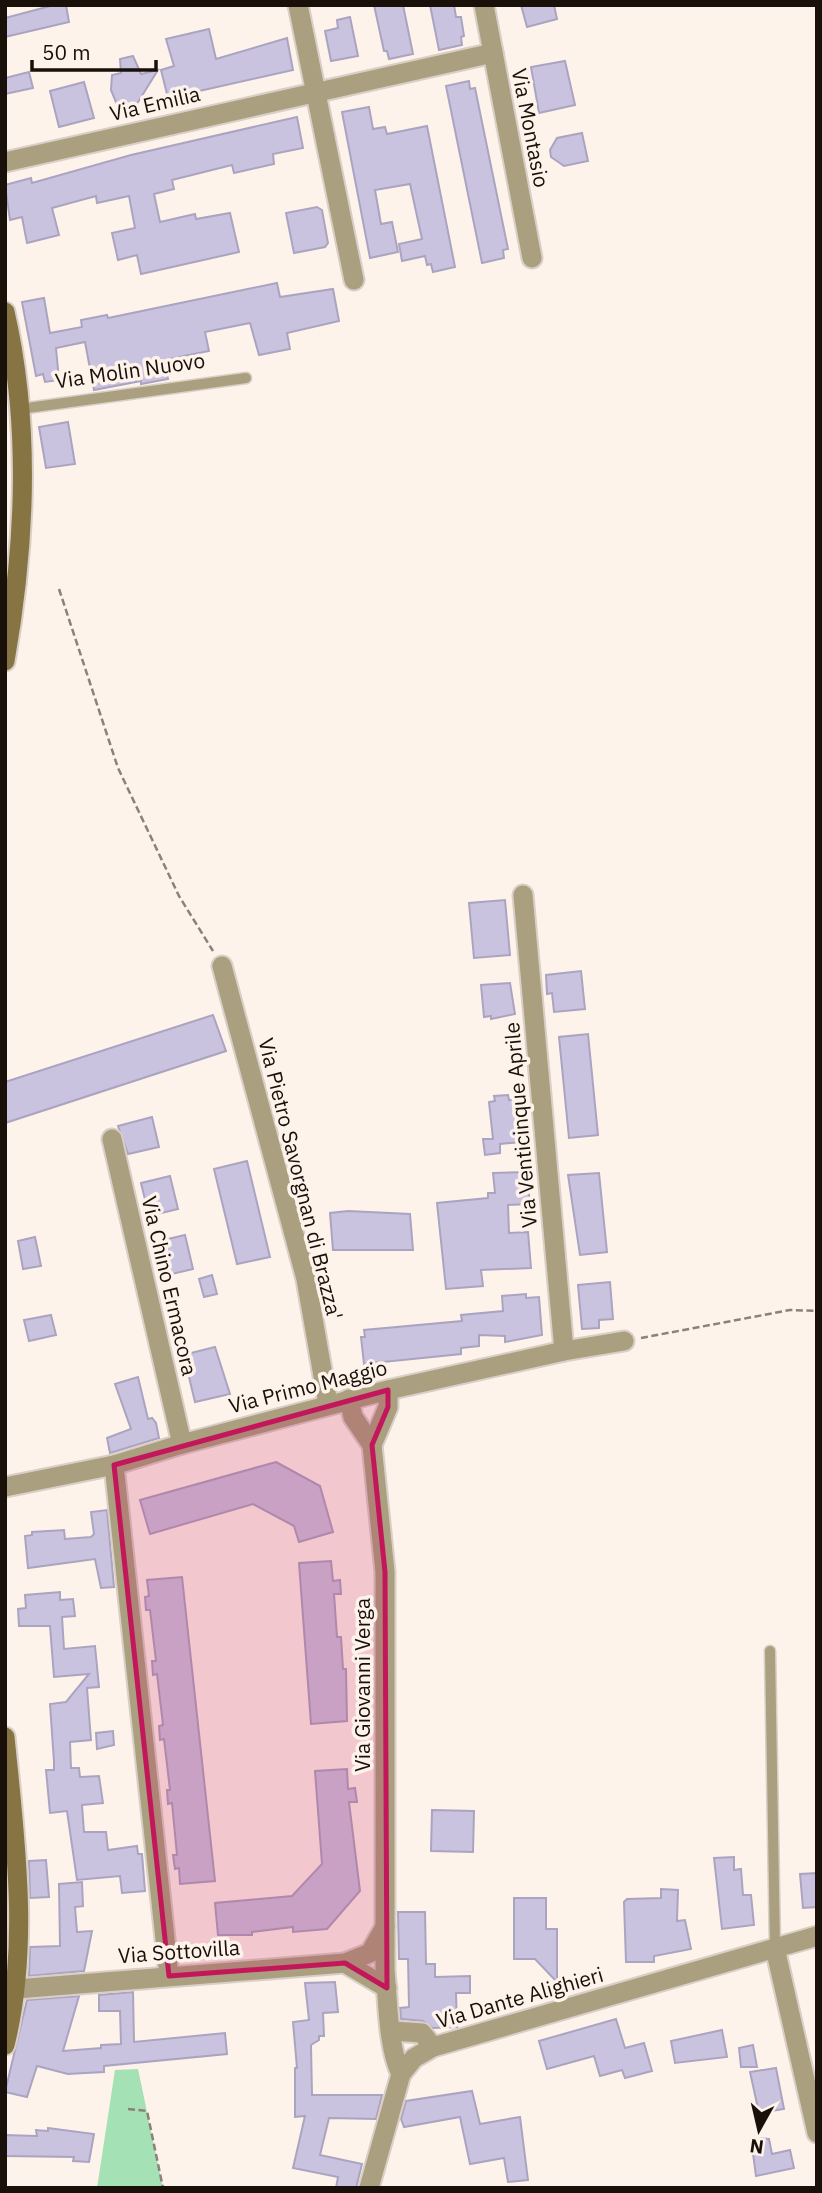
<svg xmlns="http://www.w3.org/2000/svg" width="822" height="2193" viewBox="0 0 822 2193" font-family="'IBM Plex Sans',sans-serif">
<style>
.green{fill:#a4e2b5}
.building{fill:#cac3e0;stroke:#aba4c0;stroke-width:2}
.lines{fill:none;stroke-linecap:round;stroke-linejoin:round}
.service-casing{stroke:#d9cfc7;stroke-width:13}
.minor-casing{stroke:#d9cfc7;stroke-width:23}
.secondary-casing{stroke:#d9cfc7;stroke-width:23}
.path{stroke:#8b8179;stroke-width:2.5;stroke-dasharray:7 3.5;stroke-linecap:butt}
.service{stroke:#aa9f7e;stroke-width:10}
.minor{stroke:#aa9f7e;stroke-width:19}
.secondary{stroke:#867543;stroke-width:19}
.marked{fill:#c2185b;fill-opacity:0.2;stroke:#c2185b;stroke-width:5;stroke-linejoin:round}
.labels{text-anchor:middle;stroke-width:7;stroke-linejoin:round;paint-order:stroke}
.street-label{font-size:21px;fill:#191009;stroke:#fef3eb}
</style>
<rect width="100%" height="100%" fill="#fef3eb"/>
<polygon class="green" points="138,2069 163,2188 97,2188 115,2070"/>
<g class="building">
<polygon points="54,5 66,5 69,22 5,37 5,18"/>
<polygon points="374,5 403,5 413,54 389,59 387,51 384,51"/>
<polygon points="430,5 454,5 456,17 461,17 464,36 461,37 462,45 439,50"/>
<polygon points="521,5 554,5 557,19 527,27"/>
<polygon points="350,17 358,56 331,61 325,31 338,28 337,20"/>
<polygon points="209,29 216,59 287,38 293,70 168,98 161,70 174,66 166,39"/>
<polygon points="133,56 141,74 158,70 135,107 123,110 118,107 111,90 112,75 121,73 120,59"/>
<polygon points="565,61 575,105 539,113 531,67"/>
<polygon points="29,72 33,88 5,94 5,78"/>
<polygon points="469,81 470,89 475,88 508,249 503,250 504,258 482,263 446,86"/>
<polygon points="84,82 94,118 59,127 50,91"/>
<polygon points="369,107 373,129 385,127 387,134 427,126 455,267 433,272 431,264 427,265 425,256 402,261 399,244 422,239 410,184 375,190 381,224 392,222 398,252 370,258 342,112"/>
<polygon points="297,117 303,148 273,154 274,164 234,173 232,165 172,180 174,189 154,194 160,222 195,214 196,219 230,213 239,252 141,274 137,255 118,260 112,233 135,228 129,196 97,203 96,196 52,208 59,235 27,243 22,217 10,220 5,185 31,178 32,183 131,155"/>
<polygon points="582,133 588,161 564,166 551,157 550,150 557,138"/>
<polygon points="317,207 322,210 328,243 325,247 294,253 286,213"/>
<polygon points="277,283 280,297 333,289 339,321 287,333 290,349 259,355 250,323 205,332 209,351 164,360 168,379 141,384 141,381 94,390 85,342 56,348 59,380 45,382 43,374 36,376 22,302 44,298 50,333 82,327 81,320 107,315 108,318"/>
<polygon points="68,422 75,464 46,468 39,427"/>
<polygon points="505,900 510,955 474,958 469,903"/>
<polygon points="581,971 585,1009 554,1012 552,993 547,994 546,975"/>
<polygon points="510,983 515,1014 491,1019 491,1016 484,1017 481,985"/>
<polygon points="213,1015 226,1051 5,1123 5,1082"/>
<polygon points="588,1034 598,1135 569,1138 559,1037"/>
<polygon points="508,1095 509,1100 520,1099 522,1142 500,1144 500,1153 485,1155 483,1139 493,1139 489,1102 495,1101 494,1096"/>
<polygon points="152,1117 159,1147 128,1154 118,1126"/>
<polygon points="247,1161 270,1257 237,1264 214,1169"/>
<polygon points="527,1172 530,1204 508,1205 509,1233 528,1232 531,1268 481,1270 483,1286 446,1289 437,1203 488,1198 488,1193 495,1193 493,1173"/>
<polygon points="599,1173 607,1252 580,1255 568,1175"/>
<polygon points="170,1176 178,1209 149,1216 141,1183"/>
<polygon points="348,1211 410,1214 413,1250 333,1250 330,1213"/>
<polygon points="185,1235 193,1269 163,1276 155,1242"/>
<polygon points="35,1237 41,1266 23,1269 18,1241"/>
<polygon points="212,1275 217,1294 204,1297 199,1279"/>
<polygon points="610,1282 613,1319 599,1320 599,1328 582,1329 578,1285"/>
<polygon points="526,1294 526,1298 539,1297 542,1335 505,1342 505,1336 479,1335 479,1346 461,1348 461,1354 364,1364 361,1337 365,1337 364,1330 462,1321 461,1315 503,1311 502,1296"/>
<polygon points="51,1315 56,1335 29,1341 24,1320"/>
<polygon points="215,1347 230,1394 195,1402 188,1373 191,1372 187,1354"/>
<polygon points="138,1377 148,1419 152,1418 156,1423 159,1438 110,1453 107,1438 131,1429 115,1384"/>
<polygon points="276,1462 320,1486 333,1532 299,1542 294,1526 253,1504 150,1534 140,1500"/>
<polygon points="107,1510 114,1587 101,1588 95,1559 28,1568 25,1536 32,1535 32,1532 64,1530 65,1539 91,1537 94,1534 91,1512"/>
<polygon points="331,1561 333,1581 340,1580 341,1594 334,1594 337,1637 341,1637 343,1669 346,1669 347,1721 311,1724 299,1563"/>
<polygon points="182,1577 215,1881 180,1884 179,1868 175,1869 173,1855 177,1855 172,1803 168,1804 167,1790 170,1790 164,1739 160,1740 159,1726 163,1725 157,1674 153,1675 152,1661 156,1661 150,1610 146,1610 145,1597 149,1596 147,1580"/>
<polygon points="60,1592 60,1600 73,1599 75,1616 62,1617 64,1649 95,1646 99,1687 87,1688 91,1740 70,1742 71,1768 79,1768 80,1777 99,1776 103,1803 82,1805 84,1832 106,1832 108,1850 137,1846 138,1854 142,1854 145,1891 122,1893 120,1876 77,1880 67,1811 50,1813 46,1770 54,1770 54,1762 50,1704 66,1702 89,1674 54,1677 50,1626 19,1626 18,1609 26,1608 25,1595"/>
<polygon points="113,1731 114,1745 97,1749 96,1733"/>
<polygon points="347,1769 348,1789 355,1788 357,1802 349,1802 360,1891 327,1929 293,1932 293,1927 252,1932 252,1935 218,1935 215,1903 292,1896 322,1864 315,1771"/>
<polygon points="432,1810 474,1811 473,1852 431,1851"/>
<polygon points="734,1857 734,1870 741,1869 743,1895 751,1895 754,1925 722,1929 714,1858"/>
<polygon points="46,1860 49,1897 30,1898 29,1861"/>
<polygon points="817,1873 817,1907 803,1908 800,1874"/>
<polygon points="82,1882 83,1906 75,1907 77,1932 92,1931 84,1971 29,1976 30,1947 60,1946 59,1884"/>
<polygon points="661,1889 678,1890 677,1921 685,1920 691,1949 654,1956 654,1962 626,1962 624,1902 627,1899 661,1898"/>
<polygon points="514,1898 546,1898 546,1929 557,1929 557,1982 535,1959 514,1959"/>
<polygon points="398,1912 425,1912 426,1964 435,1964 435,1977 470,1976 470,1993 456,1993 457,2027 433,2028 423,2021 401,2019 400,2008 409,2007 408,1959 399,1959"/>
<polygon points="335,1982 338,2012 323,2013 324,2036 319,2036 319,2040 311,2045 312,2095 382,2095 376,2119 329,2118 320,2155 362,2164 356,2188 336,2188 338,2177 293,2168 305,2116 295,2117 295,2068 297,2068 293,2022 309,2020 305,1983"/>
<polygon points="133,1992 134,2042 225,2033 227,2054 104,2066 104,2072 85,2073 68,2074 37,2066 27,2097 5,2092 27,2000 79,1996 63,2051 101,2048 101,2045 121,2044 120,2011 99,2011 99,1995"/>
<polygon points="616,2019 625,2048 644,2043 652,2071 625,2078 622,2070 600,2076 594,2056 547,2069 539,2041"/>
<polygon points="722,2030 727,2057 675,2063 671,2041"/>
<polygon points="753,2045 757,2067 741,2067 739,2048"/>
<polygon points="776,2068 784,2109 759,2113 750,2072"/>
<polygon points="472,2091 480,2124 520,2117 528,2180 508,2182 504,2158 470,2164 460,2117 404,2127 401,2119 406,2101"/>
<polygon points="48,2128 94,2134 89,2162 73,2161 74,2157 5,2156 5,2135 37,2136 36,2130 48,2131"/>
<polygon points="751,2138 769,2139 772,2154 790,2150 794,2168 756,2176"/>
</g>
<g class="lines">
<g class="service-casing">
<g id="service">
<polyline points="20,409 246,378"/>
<polyline points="770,1651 775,1948"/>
</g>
</g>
<g class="minor-casing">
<g id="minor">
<polyline points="298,5 354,280"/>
<polyline points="484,5 532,258"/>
<polyline points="5,162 493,53"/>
<polyline points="523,895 564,1351"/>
<polyline points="222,966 306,1279 328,1404"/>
<polyline points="112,1139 182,1444"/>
<path d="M349,1399l4,18 19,28 13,127v398c3,32 3,78 16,104"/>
<polyline points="372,1445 388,1407 388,1390"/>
<polyline points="114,1465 169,1976"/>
<polyline points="5,1487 114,1465 182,1444 388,1390 564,1351 624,1341"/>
<polyline points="775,1948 817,2133"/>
<polyline points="345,1963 387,1988"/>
<polyline points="16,1989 345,1963 370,1953 385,1927"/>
<polyline points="393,2031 422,2033 433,2047"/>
<polyline points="369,2188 401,2074 414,2058 433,2047 817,1936"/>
</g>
</g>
<g class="secondary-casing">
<g id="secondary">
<path d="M5,312c26,113 20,236 0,349"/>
<path d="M5,1737c10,101 25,208 0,308"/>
</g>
</g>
<g class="path">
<polyline points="59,589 118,768 179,896 213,951"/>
<polyline points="641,1338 790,1310 817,1311"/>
<polyline points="128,2109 147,2111 163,2188"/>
</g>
<use href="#service" class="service"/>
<use href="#minor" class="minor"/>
<use href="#secondary" class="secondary"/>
</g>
<path class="marked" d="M388,1390v17l-16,38 13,127 2,416 -42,-25 -176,13 -55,-511z"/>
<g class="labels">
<g class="street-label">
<text transform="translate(155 104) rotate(-13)" y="7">Via Emilia</text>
<text transform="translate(530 128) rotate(79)" y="7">Via Montasio</text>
<text transform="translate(130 371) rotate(-8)" y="7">Via Molin Nuovo</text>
<text transform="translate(521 1125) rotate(-95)" y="7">Via Venticinque Aprile</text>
<text transform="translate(300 1179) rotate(76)" y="7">Via Pietro Savorgnan di Brazza'</text>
<text transform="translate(169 1286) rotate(77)" y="7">Via Chino Ermacora</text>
<text transform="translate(308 1387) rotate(-14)" y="7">Via Primo Maggio</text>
<text transform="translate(363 1685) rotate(-90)" y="7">Via Giovanni Verga</text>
<text transform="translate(179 1952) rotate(-4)" y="7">Via Sottovilla</text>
<text transform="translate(520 1998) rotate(-16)" y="7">Via Dante Alighieri</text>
</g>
</g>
<rect width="822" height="2193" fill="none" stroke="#191009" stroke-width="14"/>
<g transform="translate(759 2130) rotate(188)" stroke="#fef3eb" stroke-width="5" paint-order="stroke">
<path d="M0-5L12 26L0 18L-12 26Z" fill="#191009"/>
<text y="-10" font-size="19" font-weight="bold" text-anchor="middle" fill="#191009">N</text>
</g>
<path d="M32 60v10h124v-10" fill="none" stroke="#191009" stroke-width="3.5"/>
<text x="42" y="60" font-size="21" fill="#191009" stroke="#fef3eb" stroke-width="5" paint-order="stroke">50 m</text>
</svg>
